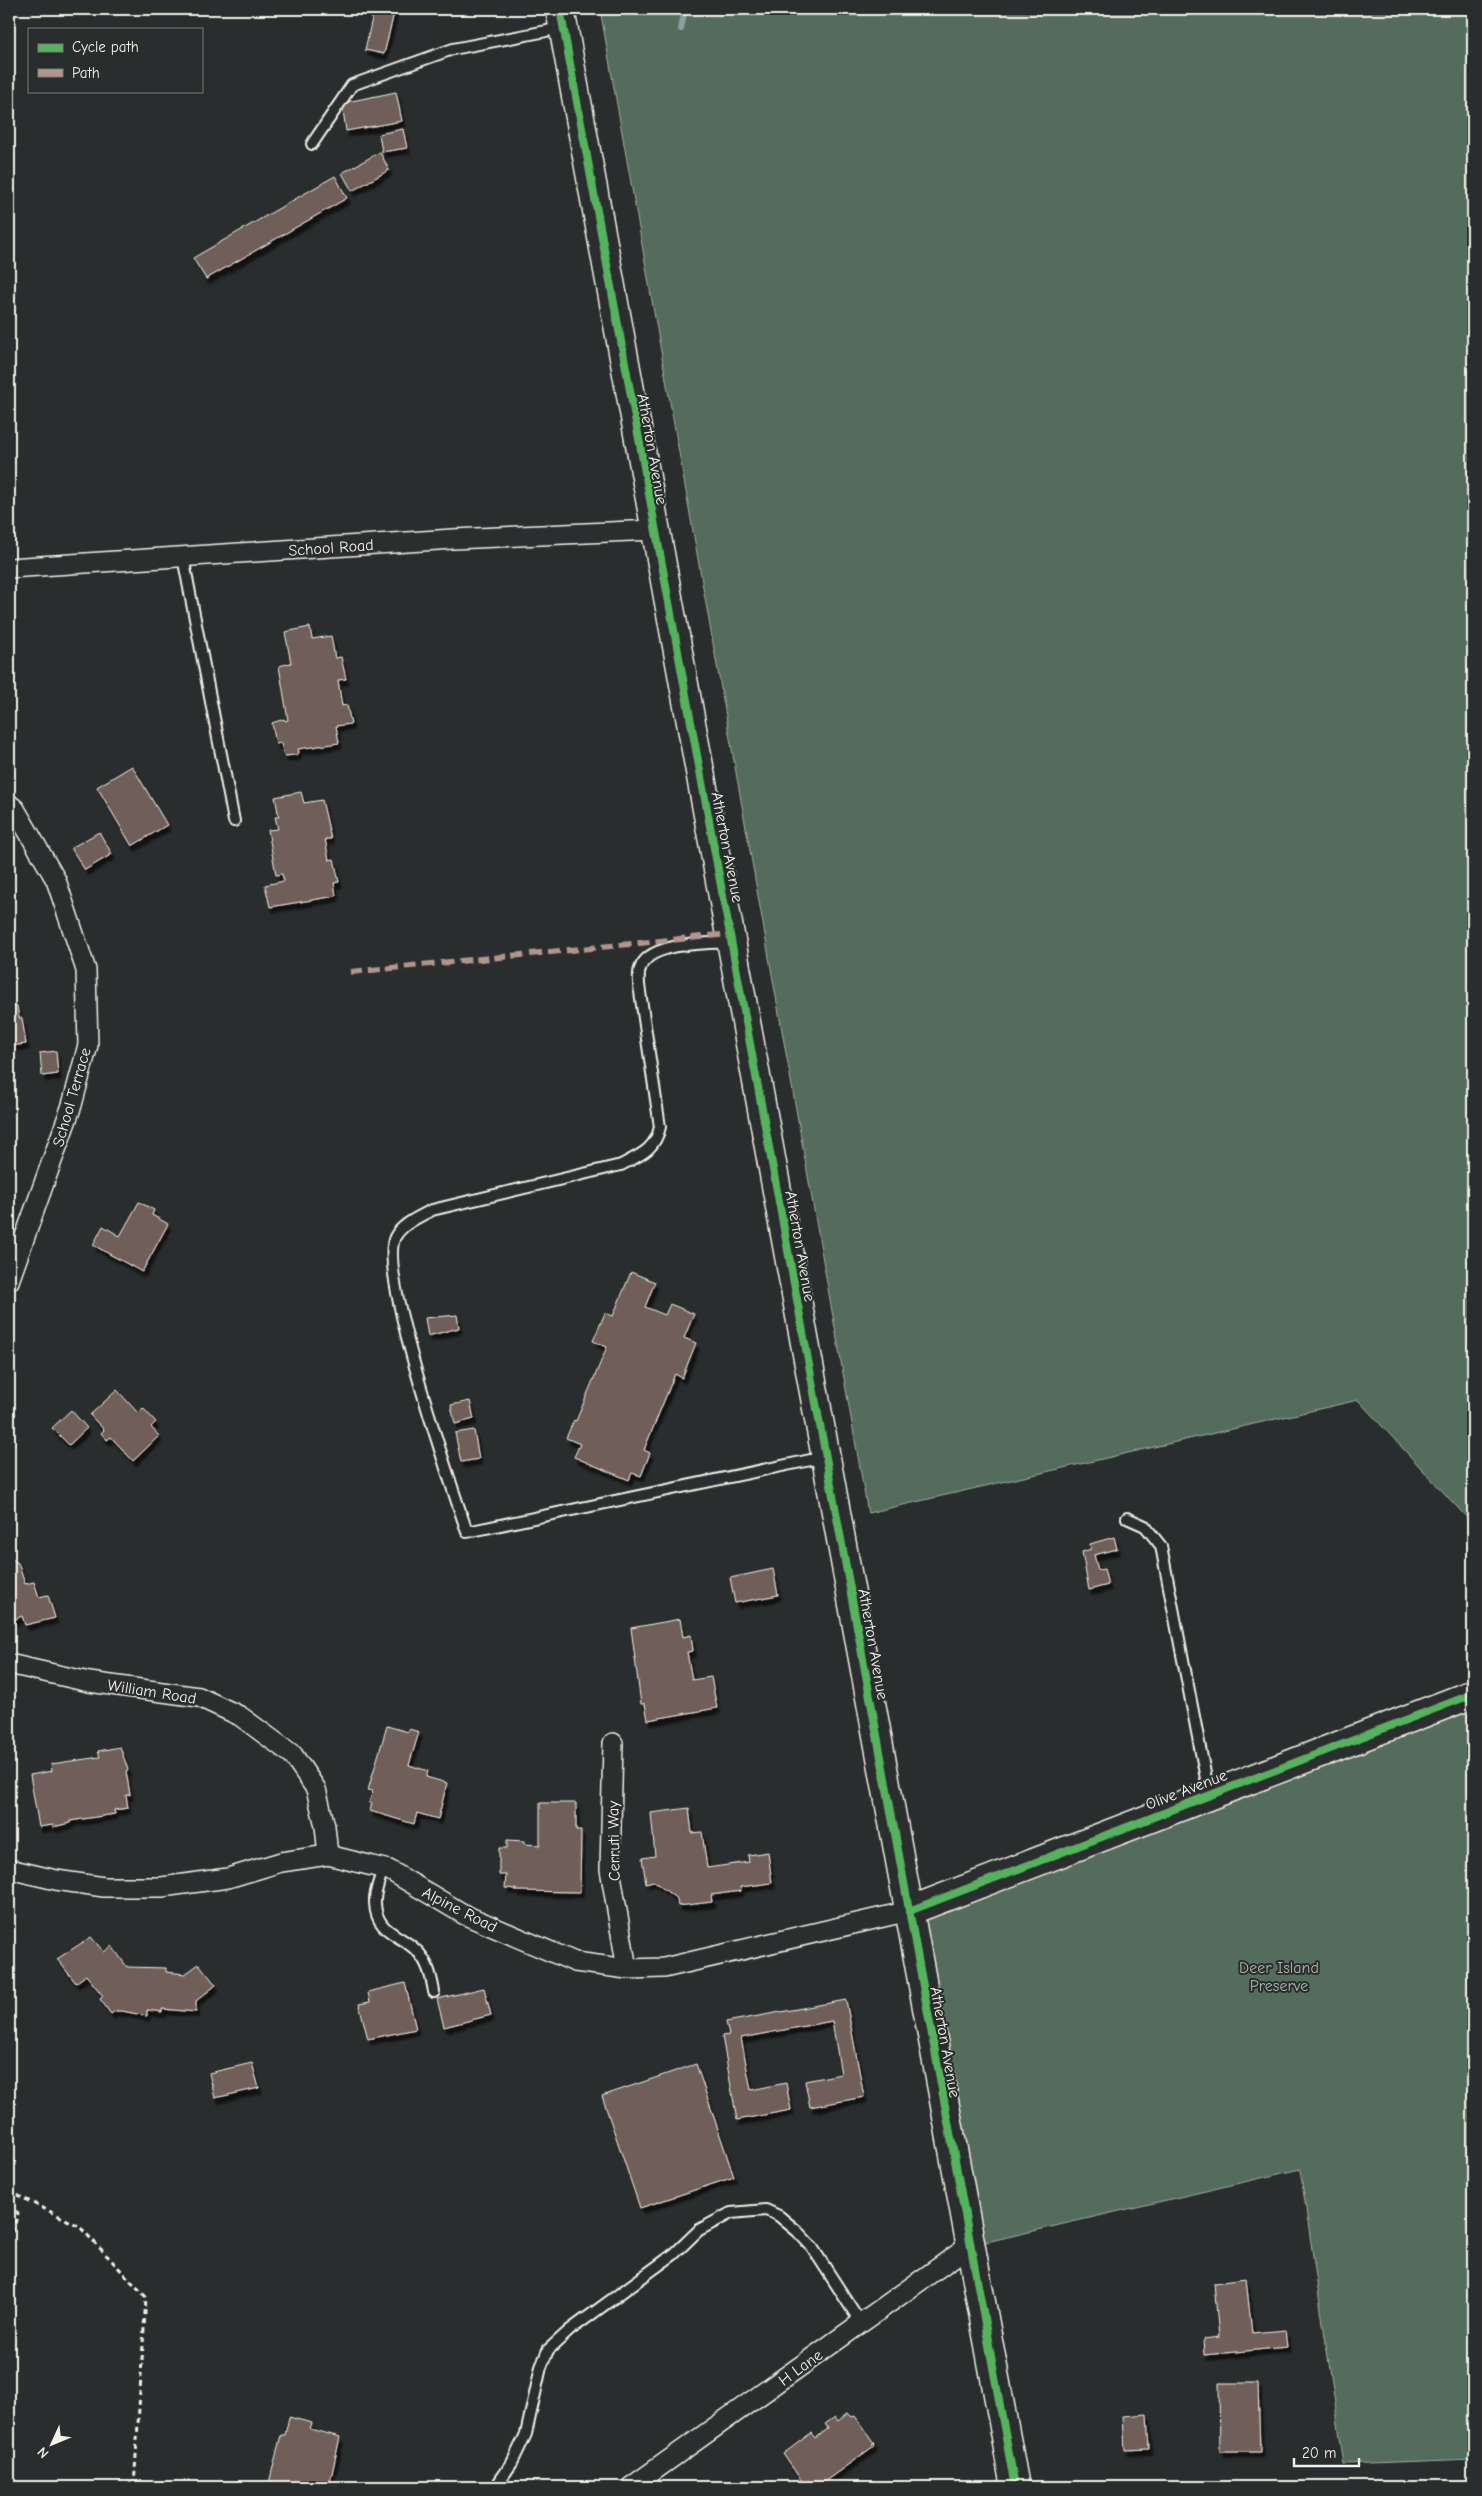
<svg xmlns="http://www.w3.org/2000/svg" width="1482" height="2496" viewBox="0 0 1482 2496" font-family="'Comic Neue',sans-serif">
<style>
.green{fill:#536c5b;stroke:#a4aea2}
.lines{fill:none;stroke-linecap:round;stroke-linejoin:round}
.stream{stroke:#90a0a0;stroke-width:6}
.building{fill:#705e59;stroke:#f4f1e8;filter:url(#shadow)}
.lane-casing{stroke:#f4f1e8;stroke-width:14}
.street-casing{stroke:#f4f1e8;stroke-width:22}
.secondary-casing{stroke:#f4f1e8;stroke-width:31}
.path{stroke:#f4f1e8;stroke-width:3;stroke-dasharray:5 4;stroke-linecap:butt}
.lane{stroke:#2a2d2e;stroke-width:10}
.street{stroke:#2a2d2e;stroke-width:19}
.secondary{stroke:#2a2d2e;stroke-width:28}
.quiet{stroke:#b2968c;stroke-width:6;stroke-dasharray:12 6;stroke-linecap:butt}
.cycleway-casing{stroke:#2a2d2e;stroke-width:11}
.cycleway{stroke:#56b35d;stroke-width:8}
.labels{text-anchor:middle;stroke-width:4;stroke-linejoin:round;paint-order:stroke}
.street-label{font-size:16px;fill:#f4f1e8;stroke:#2a2d2e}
.park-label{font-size:16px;fill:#acb5a9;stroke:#2a2d2e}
</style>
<defs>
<filter id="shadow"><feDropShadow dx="3" dy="5.5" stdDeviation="1" flood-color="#0009"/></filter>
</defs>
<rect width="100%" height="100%" fill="#2a2d2e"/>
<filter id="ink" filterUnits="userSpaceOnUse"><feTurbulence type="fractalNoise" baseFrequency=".02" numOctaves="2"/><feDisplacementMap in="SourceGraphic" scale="10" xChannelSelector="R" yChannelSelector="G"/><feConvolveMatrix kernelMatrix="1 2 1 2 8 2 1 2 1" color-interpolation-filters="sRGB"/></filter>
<g filter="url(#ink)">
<g class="green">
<polygon points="600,9 1473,9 1473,1522 1470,1521 1358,1400 868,1513"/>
<polygon points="1473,1694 1473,2459 1344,2464 1300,2169 969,2246 909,1911"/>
</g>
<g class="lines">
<polyline class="stream" points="681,29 685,9"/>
</g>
<g class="building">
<polygon points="374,9 395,9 384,54 365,50"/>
<polygon points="396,92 402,121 346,131 342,103"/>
<polygon points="403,129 407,148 382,152 379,134"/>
<polygon points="380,152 389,170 352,191 342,173"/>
<polygon points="335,176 347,198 206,279 193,258"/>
<polygon points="310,627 312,639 331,636 335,658 341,657 346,679 338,680 342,706 347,705 351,724 336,726 339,743 298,749 299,753 296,755 284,756 281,743 276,744 272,723 284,719 285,721 288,720 279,666 291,663 285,632"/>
<polygon points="132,766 167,825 132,846 97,787"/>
<polygon points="301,792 304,803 322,800 331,839 325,839 329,860 334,859 339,882 334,883 336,896 270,907 265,885 284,881 282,874 276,875 268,830 278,829 275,817 279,817 275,797"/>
<polygon points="99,832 112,854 85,870 71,848"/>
<polygon points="17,1006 19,1018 22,1018 26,1044 9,1046 9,1007"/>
<polygon points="56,1051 58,1074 42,1076 40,1053"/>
<polygon points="139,1202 154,1210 152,1215 168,1224 142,1272 93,1245 103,1226 120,1236"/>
<polygon points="631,1272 655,1282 645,1307 665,1315 670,1304 694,1314 684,1338 696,1343 682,1378 675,1374 644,1450 650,1453 641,1476 632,1473 629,1480 574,1457 580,1444 566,1438 574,1420 576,1421 607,1347 593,1341 605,1313 613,1316"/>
<polygon points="457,1315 459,1328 428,1336 425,1318"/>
<polygon points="117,1390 138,1413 143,1408 156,1422 151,1427 159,1436 133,1461 111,1437 107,1440 101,1433 104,1430 90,1415"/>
<polygon points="470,1401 474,1419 455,1424 451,1405"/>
<polygon points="71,1410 87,1428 69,1445 52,1428"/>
<polygon points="474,1430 479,1459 461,1462 455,1433"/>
<polygon points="1114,1537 1117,1549 1094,1555 1098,1570 1104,1569 1108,1585 1089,1590 1082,1552 1091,1549 1090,1544"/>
<polygon points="9,1557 18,1563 25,1584 34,1582 39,1597 48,1595 55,1618 25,1625 22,1616 9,1622"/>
<polygon points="773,1569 778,1595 735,1603 730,1578"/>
<polygon points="680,1619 683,1637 691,1635 693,1651 687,1652 692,1680 711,1677 717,1708 648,1720 645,1704 641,1704 631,1628"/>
<polygon points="387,1726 408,1732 409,1729 419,1732 409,1765 428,1771 426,1777 447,1783 438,1819 417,1813 414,1824 370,1811 372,1803 369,1803 373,1791 368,1790"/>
<polygon points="120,1747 128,1770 126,1771 130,1795 126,1795 128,1808 114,1810 115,1814 70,1821 70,1823 53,1827 53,1825 39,1827 30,1775 52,1771 51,1764 100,1757 98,1751"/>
<polygon points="540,1803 576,1803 576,1830 581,1830 580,1892 516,1891 516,1889 505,1888 506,1875 499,1875 499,1848 507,1848 507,1840 524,1841 524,1844 540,1845"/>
<polygon points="689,1808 692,1833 702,1832 707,1868 749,1862 748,1855 768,1852 772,1883 740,1887 741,1891 711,1895 712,1902 678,1906 677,1899 653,1881 646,1883 642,1858 655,1856 651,1813"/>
<polygon points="91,1937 104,1952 112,1946 127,1967 166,1968 166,1972 185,1974 199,1964 216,1985 196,2001 196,2012 162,2009 162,2012 147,2010 147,2016 122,2011 115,2011 111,2014 100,1999 103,1996 86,1975 76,1983 57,1959"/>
<polygon points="405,1983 416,2029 368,2039 359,2004 370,2002 368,1992"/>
<polygon points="484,1988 491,2015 444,2027 437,1999"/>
<polygon points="846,2000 864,2097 810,2107 805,2081 841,2074 832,2021 741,2038 751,2090 786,2083 791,2110 737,2120 722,2036 729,2035 726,2022"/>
<polygon points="252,2063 259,2088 215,2098 209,2073"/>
<polygon points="696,2064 734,2177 640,2208 602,2096"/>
<polygon points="1246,2279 1252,2333 1285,2330 1287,2347 1204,2355 1203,2339 1219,2337 1214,2283"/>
<polygon points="1219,2383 1258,2383 1260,2452 1220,2452"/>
<polygon points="848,2413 852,2417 855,2416 874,2443 872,2444 874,2446 817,2487 806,2487 783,2454 811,2433 815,2438 828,2428 825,2424 835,2417 838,2421"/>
<polygon points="1147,2414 1149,2449 1125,2450 1123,2416"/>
<polygon points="289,2417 312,2423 310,2429 340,2437 329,2487 268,2487 281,2435 285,2435"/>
</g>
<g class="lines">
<g class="lane-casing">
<g id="lane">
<polyline points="312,144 352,85 453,49 562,28"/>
<polyline points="183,557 234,821"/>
<path d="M731,942c-23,2 -83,-1 -91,27 -2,4 -1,11 -1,16l21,142c-5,23 -20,28 -39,38l-189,45c-13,7 -30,14 -37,27 -18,34 57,249 72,295l358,-75"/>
<polyline points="1127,1518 1145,1526 1161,1546 1209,1794"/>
<path d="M383,1869c-3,10 -9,23 -8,34 1,31 27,31 44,50 9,10 13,26 15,39"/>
<polyline points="499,2487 499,2482 512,2463 526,2434 541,2367 548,2350 570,2330 674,2254 699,2230 731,2213 766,2210 779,2216 797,2231 812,2247 861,2323"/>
</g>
</g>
<g class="street-casing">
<g id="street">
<polyline points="9,568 453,539 654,530"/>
<polyline points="9,804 15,809 56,880 86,970 88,1045 72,1105 9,1281"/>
<polyline points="9,1664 89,1682 199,1697 240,1716 293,1755 316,1789 325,1826 328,1855"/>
<polyline points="613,1743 610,1869 627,1969"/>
<polyline points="9,1869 56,1880 104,1887 162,1887 228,1878 281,1862 328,1855 389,1870 465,1915 575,1962 627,1969 664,1968 909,1911"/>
<polyline points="631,2487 969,2246"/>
</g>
</g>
<g class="secondary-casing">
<g id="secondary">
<polyline points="560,9 1015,2487"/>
<polyline points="909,1911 1473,1694"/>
</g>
</g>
<g class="path">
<polyline points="9,2191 79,2226 146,2297 134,2487"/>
<polyline points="9,2205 18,2213 9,2245"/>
</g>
<use href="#lane" class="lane"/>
<use href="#street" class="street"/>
<use href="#secondary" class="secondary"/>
<polyline class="quiet" points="351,972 730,934"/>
<g class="cycleway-casing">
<g id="cycleway">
<polyline points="560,9 1015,2487"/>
<polyline points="909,1911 1473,1694"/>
</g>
</g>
<use href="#cycleway" class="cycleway"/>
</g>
</g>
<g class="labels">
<g class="street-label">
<text transform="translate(653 449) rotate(80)" y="6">Atherton Avenue</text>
<text transform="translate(331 547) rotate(-4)" y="6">School Road</text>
<text transform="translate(728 847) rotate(79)" y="6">Atherton Avenue</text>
<text transform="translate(71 1097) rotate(-74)" y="6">School Terrace</text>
<text transform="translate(801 1246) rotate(80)" y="6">Atherton Avenue</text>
<text transform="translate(874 1644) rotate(80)" y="6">Atherton Avenue</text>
<text transform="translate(152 1691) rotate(9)" y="6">William Road</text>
<text transform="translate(1186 1789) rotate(-21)" y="6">Olive Avenue</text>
<text transform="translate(613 1841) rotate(-91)" y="6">Cerruti Way</text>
<text transform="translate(460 1909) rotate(27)" y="6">Alpine Road</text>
<text transform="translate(946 2042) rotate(80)" y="6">Atherton Avenue</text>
<text transform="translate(800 2367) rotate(-36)" y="6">H Lane</text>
</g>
<g class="park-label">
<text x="1279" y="1973">Deer Island<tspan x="1279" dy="18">Preserve</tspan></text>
</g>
</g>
<rect width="1482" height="2496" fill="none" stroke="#2a2d2e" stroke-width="30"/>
<rect x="15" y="15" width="1452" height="2466" fill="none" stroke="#f4f1e8" stroke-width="2" filter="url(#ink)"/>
<rect x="28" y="28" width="175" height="65" fill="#2a2d2e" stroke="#7b7b78"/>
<rect x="38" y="44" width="25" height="8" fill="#56b35d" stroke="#7b7b78"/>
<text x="72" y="52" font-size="15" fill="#f4f1e8">Cycle path</text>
<rect x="38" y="69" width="25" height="8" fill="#b2968c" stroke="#7b7b78"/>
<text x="72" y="78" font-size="15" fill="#f4f1e8">Path</text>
<g transform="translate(52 2444) rotate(226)" stroke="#2a2d2e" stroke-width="4" paint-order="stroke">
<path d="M0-4L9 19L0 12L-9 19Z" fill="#f4f1e8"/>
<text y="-8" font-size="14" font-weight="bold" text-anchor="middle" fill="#f4f1e8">N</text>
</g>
<path d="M1294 2458v8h65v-8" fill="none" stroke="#f4f1e8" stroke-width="2.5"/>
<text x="1302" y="2458" font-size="15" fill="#f4f1e8" stroke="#2a2d2e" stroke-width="4" paint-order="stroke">20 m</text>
</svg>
